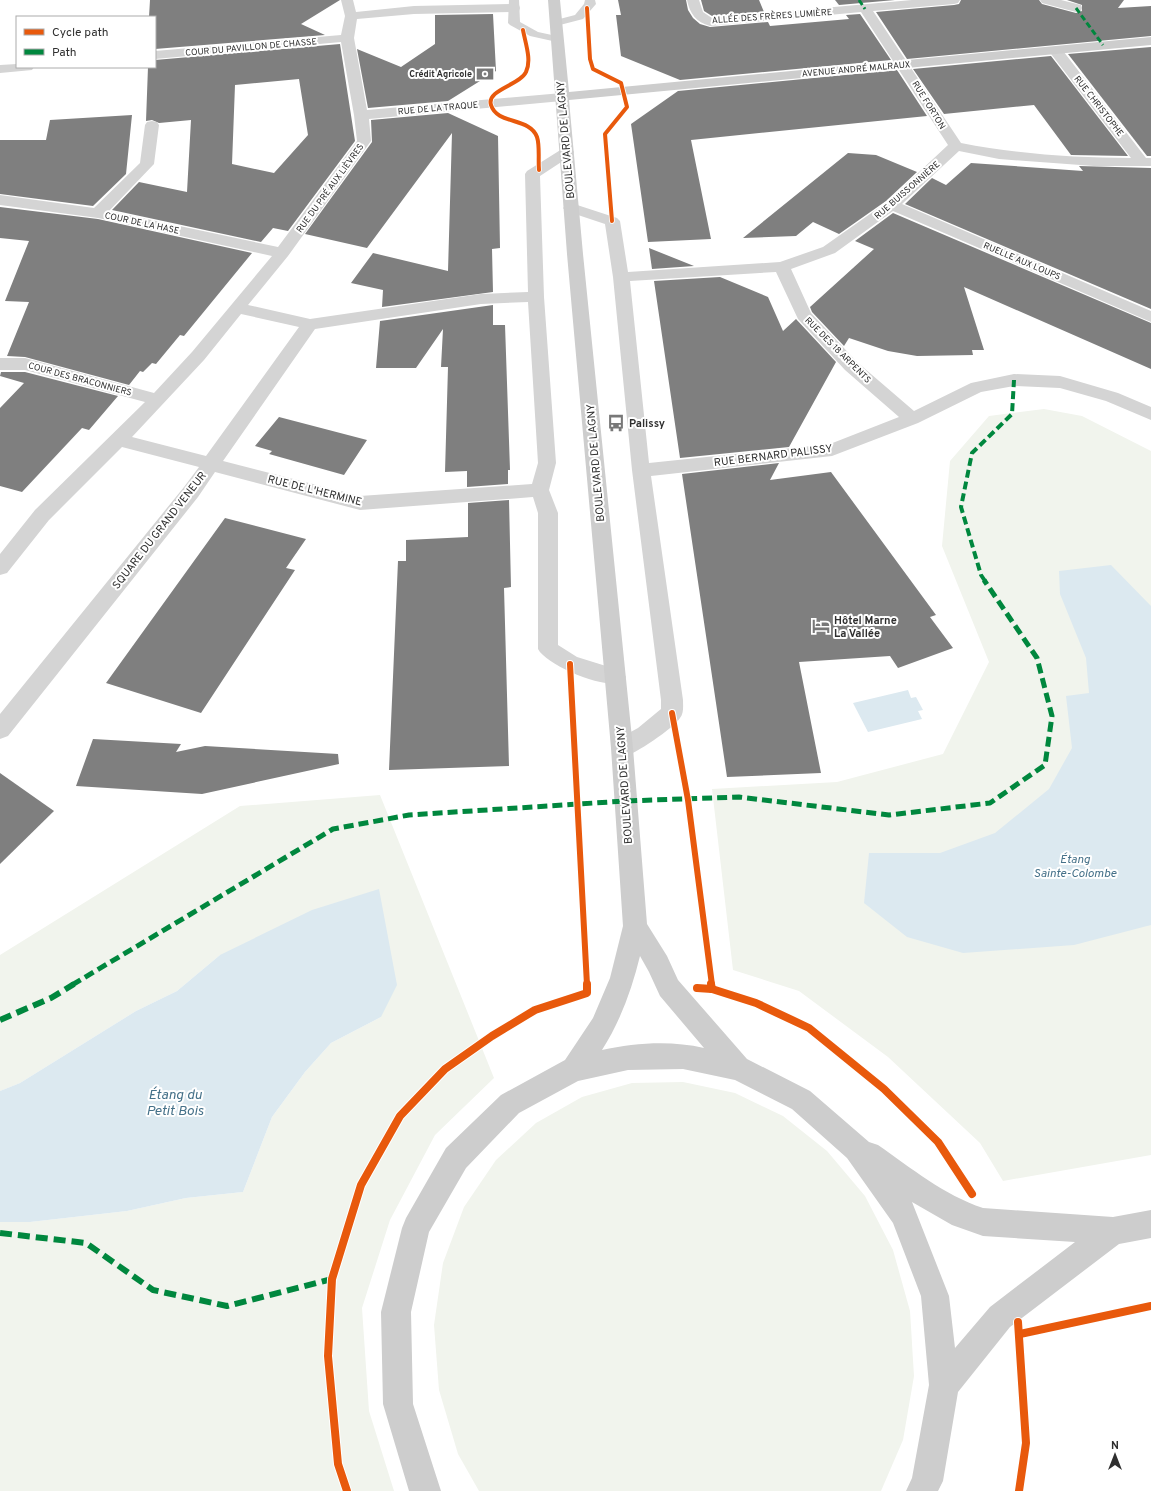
<svg xmlns="http://www.w3.org/2000/svg" width="1151" height="1491" viewBox="0 0 1151 1491" font-family="Overpass,sans-serif">
<style>
.green{fill:#f1f4ed}
.water{fill:#dce9f0}
.building{fill:#7f7f7f;fill-rule:evenodd}
.lines{fill:none;stroke-linecap:round;stroke-linejoin:round}
.lane{fill:#d4d4d4;fill-rule:evenodd}
.street{fill:#d4d4d4;fill-rule:evenodd}
.secondary{fill:#cdcdcd;fill-rule:evenodd}
.quiet-far3{stroke:#00873e;stroke-width:3;stroke-dasharray:6 3;stroke-linecap:butt}
.quiet-far2{stroke:#00873e;stroke-width:4;stroke-dasharray:8 4;stroke-linecap:butt}
.quiet-far1{stroke:#00873e;stroke-width:5;stroke-dasharray:10 5;stroke-linecap:butt}
.quiet{stroke:#00873e;stroke-width:6;stroke-dasharray:12 6;stroke-linecap:butt}
.cycleway-far2-casing{stroke:#fff;stroke-width:5.5}
.cycleway-far1-casing{stroke:#fff;stroke-width:8}
.cycleway-casing{stroke:#fff;stroke-width:10}
.cycleway-far2{stroke:#e8590c;stroke-width:4}
.cycleway-far1{stroke:#e8590c;stroke-width:6}
.cycleway{stroke:#e8590c;stroke-width:8}
.labels{text-anchor:middle;stroke-width:4;stroke-linejoin:round;paint-order:stroke}
.far-street-label{font-size:9px;fill:#2f2f2f;stroke:#fff}
.far-poi-label{font-size:9px;font-weight:bold;fill:#2f2f2f;stroke:#fff;text-anchor:end}
.street-label{font-size:11px;fill:#2f2f2f;stroke:#fff}
.poi-label{font-size:11px;font-weight:bold;fill:#2f2f2f;stroke:#fff;text-anchor:start}
.water-label{font-size:12px;font-style:italic;fill:#457189;stroke:#fff}
.near-water-label{font-size:14px;font-style:italic;fill:#457189;stroke:#fff}
</style>
<rect width="100%" height="100%" fill="#fff"/>
<g class="green">
<polygon points="1044,409 1082,416 1151,451 1151,1155 1003,1181 980,1143 888,1057 799,991 733,970 712,789 837,782 943,754 989,662 942,546 950,461 989,416"/>
<polygon points="380,795 494,1078 435,1135 390,1220 362,1308 369,1411 394,1491 0,1491 0,1222 30,1222 127,1211 186,1198 243,1192 272,1117 305,1072 331,1043 381,1017 220,955 177,991 136,1011 20,1083 0,1091 0,955 240,806"/>
<polygon points="683,1082 735,1093 783,1116 827,1151 865,1196 893,1250 910,1311 914,1376 903,1440 881,1491 479,1491 458,1454 439,1390 434,1325 443,1263 464,1207 496,1160 536,1123 582,1097 632,1083"/>
</g>
<g class="water">
<polygon points="1111,565 1151,606 1151,925 1074,945 963,953 907,937 864,903 869,853 940,853 995,833 1049,789 1072,748 1066,696 1089,693 1086,658 1060,594 1059,571"/>
<polygon points="908,690 911,698 916,697 923,710 918,711 922,719 868,732 853,703"/>
<polygon points="379,889 397,985 381,1017 331,1043 305,1072 272,1117 243,1192 186,1198 127,1211 30,1222 0,1222 0,1091 20,1083 136,1011 177,991 220,955 312,910"/>
</g>
<g class="building">
<polygon points="150,0 340,0 301,24 325,35 155,49 155,17 149,17"/>
<polygon points="618,0 686,0 688,10 693,18 700,24 710,27 768,22 770,26 849,19 846,15 860,14 891,60 680,80 621,56 616,15 621,15"/>
<polygon points="701,0 759,0 764,12 712,16 704,11"/>
<polygon points="835,0 895,0 839,5"/>
<polygon points="961,0 1039,0 1042,4 1076,13 1082,11 1082,5 1067,0 1124,0 1118,8 1151,6 1151,36 907,59 876,12 954,5 959,4"/>
<polygon points="493,14 496,71 448,101 368,108 357,49 401,67 435,44 435,15"/>
<path d="M340,44l15,97 -67,90 -15,-3 -12,14 -149,-32 27,-28 48,10 4,-72 -32,3 -7,-3 -6,1 2,-54h7v-7zM299,79l9,56 -34,38 -42,-9 3,-79z"/>
<polygon points="1151,47 1151,156 1147,156 1068,54"/>
<polygon points="1051,56 1128,156 1071,155 1034,105 944,114 913,69"/>
<polygon points="897,70 927,116 691,140 711,239 648,242 631,124 678,91"/>
<polygon points="448,113 498,136 500,248 492,249 493,292 382,307 383,290 351,283 373,253 448,271 452,133 367,248 305,234 372,142 371,120"/>
<polygon points="132,115 126,174 93,206 0,194 0,140 46,140 50,120"/>
<polygon points="848,153 876,155 917,172 886,201 839,234 813,222 796,236 743,238"/>
<polygon points="971,163 1083,171 1079,166 1151,168 1151,309 905,204 932,178 946,185"/>
<polygon points="0,207 98,219 252,253 184,336 180,335 156,364 152,363 143,372 140,371 129,385 25,357 7,356 29,302 5,301 29,241 0,238"/>
<polygon points="893,213 1151,323 1151,369 964,287 984,350 972,350 973,355 917,356 888,351 849,338 844,346 812,312 810,307 874,249 855,241"/>
<polygon points="649,248 694,266 652,269"/>
<polygon points="720,277 768,297 783,331 796,319 836,362 789,447 680,458 654,281"/>
<polygon points="493,305 493,325 505,325 510,470 508,470 508,484 467,487 467,471 445,472 448,367 441,367 443,329 416,368 376,368 380,321"/>
<polygon points="1,372 25,372 118,396 89,430 82,428 22,492 0,486 0,408 24,383 0,376"/>
<polygon points="279,417 367,440 344,475 269,454 272,451 255,446"/>
<polygon points="779,463 770,480 831,472 936,615 930,617 953,648 898,668 890,656 799,662 821,773 727,777 682,474"/>
<polygon points="509,500 511,587 504,588 509,766 389,770 398,561 406,561 406,540 468,537 468,503"/>
<polygon points="225,518 306,539 286,568 295,570 201,713 106,683"/>
<polygon points="93,739 181,744 176,752 205,746 338,754 339,764 202,794 76,786"/>
<polygon points="0,773 54,811 0,864"/>
</g>
<g class="lines">
<g class="lane">
<polygon points="509,0 519,0 520,22 538,32 561,37 563,39 561,41 557,42 530,36 510,25 508,23"/>
<polygon points="585,0 595,0 596,4 583,19 556,26 552,25 550,23 552,21 575,15 584,4"/>
</g>
<g class="street">
<path d="M341,0h12l3,12 58,-6 100,-2 5,1 1,3 -1,3 -5,1 -100,2 -57,5 -3,19 13,72 195,-17 5,1 2,3 -2,3 -5,1 -193,18 2,22 -83,115 -40,49 62,14 171,-25 47,-2 -3,-118 2,-3 35,-22 5,-1 5,1 2,3 -2,3 -32,21 4,121 12,166 -7,27 9,23v132l19,12 45,14 4,6 -4,6c-17,6 -75,-17 -84,-34v-136l-5,-16 -173,13 -145,-38 -17,25 -190,239 -8,3v-25l184,-227 15,-20 -77,-20 -73,73 -42,53 -7,2v-21l35,-44 110,-108 -120,-32h-25v-12h25l129,35 38,-41 80,-96 -174,-38 -98,-13v-10l94,13 46,-45 5,-38 2,-3 5,-1 5,1 2,3 -5,39 -45,47 169,36 79,-106 -3,-26 -13,-73 -186,17v-8l186,-16 4,-19zM528,302l10,161 -6,21 -172,12 -137,-35 92,-132 166,-25zM241,314l58,13 -93,129 -74,-19 72,-77z"/>
<path d="M687,0h12l4,12 9,6 200,-18h48l-2,3 -4,1 -81,7 88,132c56,11 113,15 170,15l-83,-108 2,-3h10l86,111h5v8h-57l-95,-7 -40,-8 -57,53 249,107v11l-258,-111 -58,42 -44,16 20,44 46,49 57,49 57,-28 43,-9 46,2 58,17 33,14v13l-45,-19 -46,-13 -46,-2 -33,6 -63,31 -86,33 -181,20 32,224c0,6 1,13 -3,18 -6,10 -46,37 -57,39 -3,0 -6,-1 -9,-2l-3,-7 3,-7 24,-13 23,-19v-9l-29,-230 -19,-193 -8,-53 -39,-13 -3,-3 3,-3 5,-2 46,15 3,3 8,51 152,-10 43,-15 64,-45 61,-57 -87,-133 -151,14c-14,-4 -20,-12 -23,-26zM776,272l22,47 47,51 54,47 -69,27 -181,19 -19,-182z"/>
<polygon points="1040,0 1061,0 1081,5 1082,8 1081,11 1076,12 1042,3"/>
<polygon points="17,64 17,67 34,67 32,70 0,73 0,65"/>
</g>
<path class="secondary" d="M548,0h12l9,92 582,-55v8l-582,55 14,154 50,494 14,176 20,32 11,24 69,79 63,32 59,51 9,3c33,23 66,50 105,63l130,9 38,-7v28l-32,6 -109,83 -52,65 -15,89 -5,10h-32l6,-13 17,-93 -8,-89 -28,-73 -46,-65 -55,-49 -57,-29 -52,-11 -55,1 -50,11 -59,32 -53,55 -37,64 -18,80 2,92 28,87h-32l-26,-87 -2,-92 21,-84 4,-10 40,-70 55,-53 64,-35 28,-42 17,-40 13,-52 -12,-178 -44,-494zM640,956l9,16 11,24 44,52c-34,-8 -69,-5 -102,2 18,-28 30,-61 38,-94zM912,1202l40,23 31,11 92,6 -85,65 -35,41 -6,-52z"/>
<g class="quiet-far3">
<polyline points="859,0 865,9"/>
<polyline points="1076,8 1103,45"/>
</g>
<polyline class="quiet-far2" points="985,581 981,575 961,507 972,453 1012,414 1014,380"/>
<polyline class="quiet-far1" points="72,985 333,829 409,815 625,801 739,797 889,815 990,803 1045,765 1052,716 1037,658 984,580"/>
<g class="quiet">
<polyline points="0,1020 51,998 74,984"/>
<polyline points="0,1233 86,1243 153,1290 227,1306 332,1279"/>
</g>
<g class="cycleway-far2-casing">
<g id="cycleway-far2">
<polyline points="587,8 590,59 593,69 621,83 627,107 605,134 612,221"/>
<path d="M523,30c2,12 9,30 3,42 -6,13 -40,18 -35,33 6,20 39,12 46,32 3,9 1,23 2,33"/>
</g>
</g>
<g class="cycleway-far1-casing">
<g id="cycleway-far1">
<polyline points="570,664 587,985"/>
<polyline points="672,713 688,800 712,985"/>
</g>
</g>
<g class="cycleway-casing">
<g id="cycleway">
<polyline points="711,984 712,989"/>
<polyline points="697,988 712,989 756,1003 809,1028 884,1089 938,1142 972,1194"/>
<polyline points="1018,1322 1026,1443 1019,1491"/>
<polyline points="1020,1334 1151,1306"/>
<polyline points="347,1491 338,1464 328,1356 332,1279 361,1185 400,1116 445,1069 492,1036 535,1010 587,993 587,984"/>
</g>
</g>
<use href="#cycleway-far2" class="cycleway-far2"/>
<use href="#cycleway-far1" class="cycleway-far1"/>
<use href="#cycleway" class="cycleway"/>
</g>
<defs>
<g id="bank-bare" transform="scale(1.38)"><path d="M-6-4H6V4H-6ZM0-2.3a2.3 2.3 0 1 0 0 4.6a2.3 2.3 0 1 0 0-4.6Z" fill="#787878" stroke="#fff" stroke-width="2.5" paint-order="stroke"/></g>
<g id="bus-bare" transform="scale(1.38)"><path d="M-5-6H5V4H4V6H2V4H-2V6H-4V4H-5ZM-3.5-4V0h7V-4ZM-3.5 1.2v1.5H-2V1.2ZM2 1.2v1.5H3.5V1.2Z" fill="#787878" stroke="#fff" stroke-width="2.5" paint-order="stroke"/></g>
<g id="hotel-bare" transform="scale(1.38)"><path d="M-6-4.5h1.5V1H6V5H4.5V3h-9V5H-6ZM-4 0a1.8 1.8 0 1 1 3.6 0ZM.5 0V-2.5h3Q6-2.5 6 0Z" fill="#787878" stroke="#fff" stroke-width="2.5" paint-order="stroke"/></g>
</defs>
<g fill-rule="evenodd">
<use href="#bank-bare" x="485" y="74"/>
<use href="#bus-bare" x="616" y="423"/>
<use href="#hotel-bare" x="821" y="626"/>
</g>
<g class="labels">
<g class="far-street-label">
<text transform="translate(772 16) rotate(-4)" y="3">ALLÉE DES FRÈRES LUMIÈRE</text>
<text transform="translate(251 47) rotate(-5)" y="3">COUR DU PAVILLON DE CHASSE</text>
<text transform="translate(856 69) rotate(-5)" y="3">AVENUE ANDRÉ MALRAUX</text>
<text transform="translate(929 105) rotate(58)" y="3">RUE FORTON</text>
<text transform="translate(1099 106) rotate(52)" y="3">RUE CHRISTOPHE</text>
<text transform="translate(438 108) rotate(-5)" y="3">RUE DE LA TRAQUE</text>
<text transform="translate(330 188) rotate(-54)" y="3">RUE DU PRÉ AUX LIÈVRES</text>
<text transform="translate(907 190) rotate(-41)" y="3">RUE BUISSONNIÈRE</text>
<text transform="translate(142 223) rotate(12)" y="3">COUR DE LA HASE</text>
<text transform="translate(1022 261) rotate(23)" y="3">RUELLE AUX LOUPS</text>
<text transform="translate(838 350) rotate(45)" y="3">RUE DES 18 ARPENTS</text>
<text transform="translate(80 379) rotate(15)" y="3">COUR DES BRACONNIERS</text>
</g>
<g class="far-poi-label">
<text x="472" y="77">Crédit Agricole</text>
</g>
<g class="street-label">
<text transform="translate(565 140) rotate(-95)" y="4">BOULEVARD DE LAGNY</text>
<text transform="translate(773 455) rotate(-7)" y="4">RUE BERNARD PALISSY</text>
<text transform="translate(595 463) rotate(-95)" y="4">BOULEVARD DE LAGNY</text>
<text transform="translate(315 490) rotate(14)" y="4">RUE DE L'HERMINE</text>
<text transform="translate(159 530) rotate(-52)" y="4">SQUARE DU GRAND VENEUR</text>
<text transform="translate(624 785) rotate(-94)" y="4">BOULEVARD DE LAGNY</text>
</g>
<g class="poi-label">
<text x="629" y="427">Palissy</text>
<text x="834" y="624">Hôtel Marne<tspan x="834" dy="13">La Vallée</tspan></text>
</g>
<g class="water-label">
<text x="1075" y="863">Étang<tspan x="1075" dy="14">Sainte-Colombe</tspan></text>
</g>
<g class="near-water-label">
<text x="175" y="1099">Étang du<tspan x="175" dy="16">Petit Bois</tspan></text>
</g>
</g>
<rect x="16" y="16" width="140" height="52" fill="#ffffff" stroke="#acacac"/>
<rect x="24" y="29" width="20" height="6" fill="#e8590c" stroke="#acacac"/>
<text x="52" y="36" font-size="12" fill="#2f2f2f">Cycle path</text>
<rect x="24" y="49" width="20" height="6" fill="#00873e" stroke="#acacac"/>
<text x="52" y="56" font-size="12" fill="#2f2f2f">Path</text>
<g transform="translate(1115 1455)" stroke="#ffffff" stroke-width="3" paint-order="stroke">
<path d="M0-3L7 15L0 10L-7 15Z" fill="#2f2f2f"/>
<text y="-6" font-size="11" font-weight="bold" text-anchor="middle" fill="#2f2f2f">N</text>
</g>
</svg>
